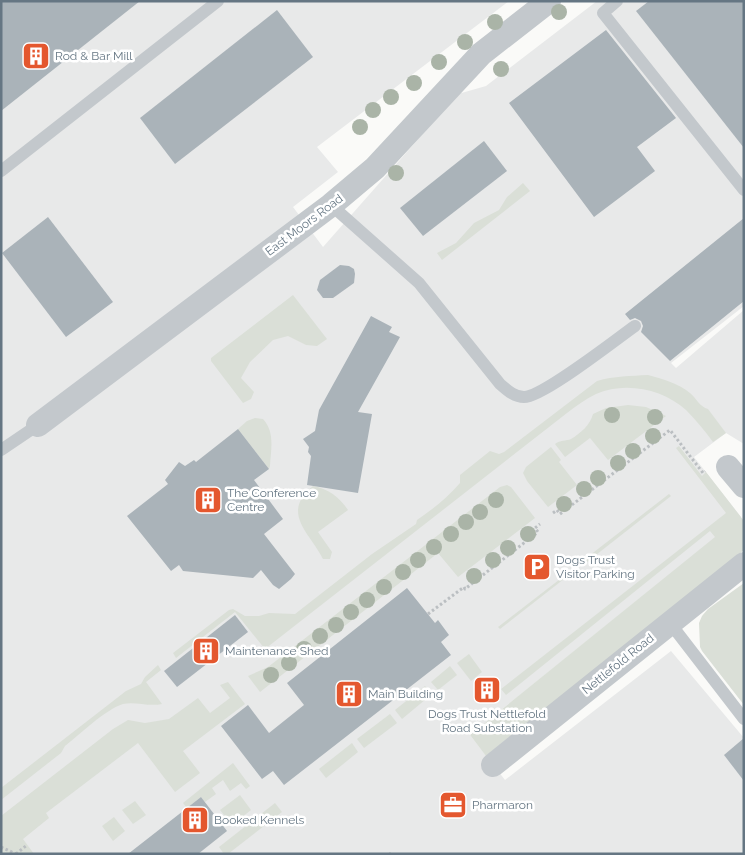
<svg xmlns="http://www.w3.org/2000/svg" width="745" height="855" viewBox="0 0 745 855" font-family="Raleway,sans-serif">
<style>
.built{fill:#e8e9e9}
.green{fill:#dadfd7}
.building{fill:#aab3b9}
.lines{fill:none;stroke-linecap:round;stroke-linejoin:round}
.path{stroke:#bbbfc2;stroke-width:3;stroke-dasharray:2.5 2.5;stroke-linecap:butt}
.service{stroke:#c3c8cc;stroke-width:12}
.minor{stroke:#c3c8cc;stroke-width:24}
.tree{fill:#aab4a7}
.labels{text-anchor:middle;stroke-width:5;stroke-linejoin:round;paint-order:stroke}
.poi-label{font-size:12px;fill:#657683;stroke:#fff;text-anchor:start}
.street-label{font-size:12px;fill:#657683;stroke:#fff}
</style>
<rect width="100%" height="100%" fill="#fafaf8"/>
<polygon class="built" points="1,1 509,1 317,147 338,172 293,207 323,247 458,94 486,86 597,1 744,1 744,306 671,363 676,368 744,310 744,444 726,433 694,457 741,517 470,735 505,780 671,651 744,738 744,854 1,854"/>
<g class="green">
<polygon points="523,183 530,191 442,260 437,253 456,243 474,223 499,210 507,197"/>
<polygon points="293,295 327,339 317,346 306,345 288,336 273,340 250,362 241,378 254,392 251,399 243,403 211,361 211,358"/>
<path d="M648,375c14,4 30,8 42,18 6,5 10,14 18,16l18,24 -13,9c-8,-11 -17,-22 -27,-32 -23,-21 -61,-29 -90,-16 -10,5 -20,12 -29,19l-302,236 -30,-37 -59,46 -3,-5 56,-43 4,-1 12,7h14l10,-3 26,1 77,-60 44,-30 1,-4c16,-11 30,-22 43,-37v-8l30,-24 9,3 5,-2 93,-71c17,-5 34,-5 51,-6z"/>
<path d="M628,405l18,2 20,9 -58,44 -18,-22 -25,19 -10,-13c5,-4 11,-3 16,-5 10,-6 19,-14 22,-25l13,-6z"/>
<path d="M255,418l8,1c12,13 8,30 7,47l-1,3 -31,-40 9,-8z"/>
<polygon points="679,446 702,476 706,472 744,521 744,550 486,756 470,735 715,537 710,531 506,695 501,689 726,513 676,448"/>
<polygon points="551,447 561,460 559,462 577,485 548,507 527,481 523,473 526,467"/>
<polygon points="507,485 511,487 535,518 458,577 438,553 260,692 248,676 268,667 500,487"/>
<path d="M313,486c16,3 26,11 35,24l-30,22 14,20 -2,7h-7c-13,-26 -43,-46 -10,-73z"/>
<polygon points="669,494 671,496 587,562 585,559"/>
<polygon points="577,566 578,568 500,629 498,627"/>
<polygon points="744,583 743,692 744,705 702,651 700,647 699,623 702,616 708,609"/>
<polygon points="469,654 482,672 471,681 457,663"/>
<path d="M158,665l3,5 -15,12 16,22c-14,3 -27,-3 -39,0 -17,5 -44,31 -58,42l-4,7 -60,47v-12l125,-97 15,-7 4,-7z"/>
<polygon points="450,666 457,675 438,690 431,682"/>
<polygon points="228,682 245,704 183,751 200,773 175,792 138,743 46,813 49,818 23,839 34,854 1,854 1,816 113,729 128,720 145,723 169,719 198,698 210,713 230,698 220,685"/>
<polygon points="425,686 432,694 402,719 395,710"/>
<polygon points="390,714 397,723 364,748 357,739"/>
<polygon points="352,743 358,752 326,778 319,769"/>
<polygon points="233,763 250,786 246,789 241,783 230,791 223,780 212,788 216,794 205,802 201,797 187,808 183,803"/>
<polygon points="240,795 251,810 232,825 220,810"/>
<polygon points="135,801 146,815 133,824 122,810"/>
<polygon points="275,803 282,812 228,854 224,854 219,847"/>
<polygon points="114,817 125,831 113,841 102,826"/>
</g>
<g class="building">
<polygon points="1,1 140,1 1,111"/>
<polygon points="649,1 744,1 744,148 636,11"/>
<polygon points="277,10 313,57 175,164 140,118"/>
<polygon points="606,30 676,118 637,147 655,171 594,217 509,103"/>
<polygon points="484,141 507,171 423,236 400,208"/>
<polygon points="48,217 113,302 66,337 2,253"/>
<polygon points="744,218 744,301 670,361 641,332 643,326 641,321 635,318 630,320 625,314"/>
<polygon points="340,265 349,266 354,269 355,274 354,283 333,298 323,298 317,290 320,280"/>
<polygon points="371,316 392,327 389,332 400,337 358,412 372,414 358,493 307,485 311,456 308,452 309,447 303,439 315,431 319,410"/>
<polygon points="238,429 269,469 254,480 283,519 264,534 295,574 291,579 279,589 273,585 261,570 253,578 183,571 179,565 171,571 127,516 168,484 165,480 179,462 185,466 194,460 196,462"/>
<polygon points="407,588 435,623 438,620 449,635 441,642 451,655 284,785 273,771 262,779 221,726 248,705 269,733 304,705 287,683"/>
<polygon points="235,615 248,632 177,687 164,671"/>
<polygon points="744,738 744,781 724,755"/>
<polygon points="201,797 227,831 198,854 128,854"/>
</g>
<g class="lines">
<g class="path">
<polyline points="553,513 557,510 560,514 670,430 703,473 705,471"/>
<polyline points="428,614 464,587 465,589 538,532 535,528 540,524"/>
<polyline points="1,847 16,854"/>
<polyline points="16,854 27,845"/>
<polyline points="390,854 391,853"/>
</g>
<g class="service">
<polyline points="617,1 603,13 744,190"/>
<polyline points="1,171 218,1"/>
<path d="M331,205l88,78 81,101c7,6 14,13 24,13 19,0 91,-57 111,-71"/>
<polyline points="1,450 38,425"/>
<polyline points="670,623 744,719"/>
</g>
<g class="minor">
<polyline points="38,425 331,205 375,168 481,54 549,1"/>
<polyline points="728,467 744,486"/>
<polyline points="493,765 744,564"/>
</g>
</g>
<g class="tree">
<circle cx="559" cy="12" r="8"/>
<circle cx="495" cy="22" r="8"/>
<circle cx="465" cy="42" r="8"/>
<circle cx="439" cy="62" r="8"/>
<circle cx="501" cy="69" r="8"/>
<circle cx="414" cy="83" r="8"/>
<circle cx="391" cy="97" r="8"/>
<circle cx="373" cy="110" r="8"/>
<circle cx="360" cy="127" r="8"/>
<circle cx="396" cy="173" r="8"/>
<circle cx="612" cy="415" r="8"/>
<circle cx="655" cy="417" r="8"/>
<circle cx="653" cy="436" r="8"/>
<circle cx="633" cy="451" r="8"/>
<circle cx="618" cy="463" r="8"/>
<circle cx="598" cy="478" r="8"/>
<circle cx="584" cy="489" r="8"/>
<circle cx="496" cy="500" r="8"/>
<circle cx="564" cy="504" r="8"/>
<circle cx="480" cy="512" r="8"/>
<circle cx="466" cy="522" r="8"/>
<circle cx="451" cy="534" r="8"/>
<circle cx="528" cy="534" r="8"/>
<circle cx="434" cy="547" r="8"/>
<circle cx="508" cy="548" r="8"/>
<circle cx="418" cy="560" r="8"/>
<circle cx="493" cy="560" r="8"/>
<circle cx="403" cy="572" r="8"/>
<circle cx="474" cy="576" r="8"/>
<circle cx="384" cy="587" r="8"/>
<circle cx="367" cy="600" r="8"/>
<circle cx="351" cy="612" r="8"/>
<circle cx="336" cy="625" r="8"/>
<circle cx="320" cy="636" r="8"/>
<circle cx="304" cy="649" r="8"/>
<circle cx="289" cy="663" r="8"/>
<circle cx="271" cy="675" r="8"/>
</g>
<defs>
<g id="building-square" transform="scale(1.4375)"><rect x="-9" y="-9" width="18" height="18" rx="4" fill="#e4572e" stroke="#fff"/><path d="M-4-6H4V6H1V3H-1V6H-4ZM-2.5-4.3h1.7v1.8h-1.7ZM.8-4.3h1.7v1.8H.8ZM-2.5-1h1.7V.8h-1.7ZM.8-1h1.7V.8H.8Z" fill="#fff"/></g>
<g id="parking-square" transform="scale(1.4375)"><rect x="-9" y="-9" width="18" height="18" rx="4" fill="#e4572e" stroke="#fff"/><path d="M-3.5-5.5H1a3.5 3.5 0 0 1 0 7H-1V5.5H-3.5ZM-1-3.4V-.6H.8a1.4 1.4 0 0 0 0-2.8Z" fill="#fff"/></g>
<g id="office-square" transform="scale(1.4375)"><rect x="-9" y="-9" width="18" height="18" rx="4" fill="#e4572e" stroke="#fff"/><path d="M-6-3h4V-5.5h4V-3h4V5H-6ZM-1-4.5V-3h2v-1.5ZM-6 0V1H6V0Z" fill="#fff"/></g>
</defs>
<g fill-rule="evenodd">
<use href="#building-square" x="36" y="56"/>
<use href="#building-square" x="208" y="500"/>
<use href="#parking-square" x="537" y="567"/>
<use href="#building-square" x="206" y="651"/>
<use href="#building-square" x="487" y="690"/>
<use href="#building-square" x="349" y="694"/>
<use href="#office-square" x="453" y="805"/>
<use href="#building-square" x="195" y="820"/>
</g>
<g class="labels">
<g class="poi-label">
<text x="55" y="60">Rod &amp; Bar Mill</text>
<text x="227" y="497">The Conference<tspan x="227" dy="14">Centre</tspan></text>
<text x="556" y="564">Dogs Trust<tspan x="556" dy="14">Visitor Parking</tspan></text>
<text x="225" y="655">Maintenance Shed</text>
<text x="368" y="698">Main Building</text>
<text x="487" y="718" text-anchor="middle">Dogs Trust Nettlefold<tspan x="487" dy="14">Road Substation</tspan></text>
<text x="472" y="809">Pharmaron</text>
<text x="214" y="824">Booked Kennels</text>
</g>
<g class="street-label">
<text transform="translate(304 225) rotate(-37)" y="4">East Moors Road</text>
<text transform="translate(618 664) rotate(-39)" y="4">Nettlefold Road</text>
</g>
</g>
<rect width="745" height="855" fill="none" stroke="#657683" stroke-width="5"/>
</svg>
